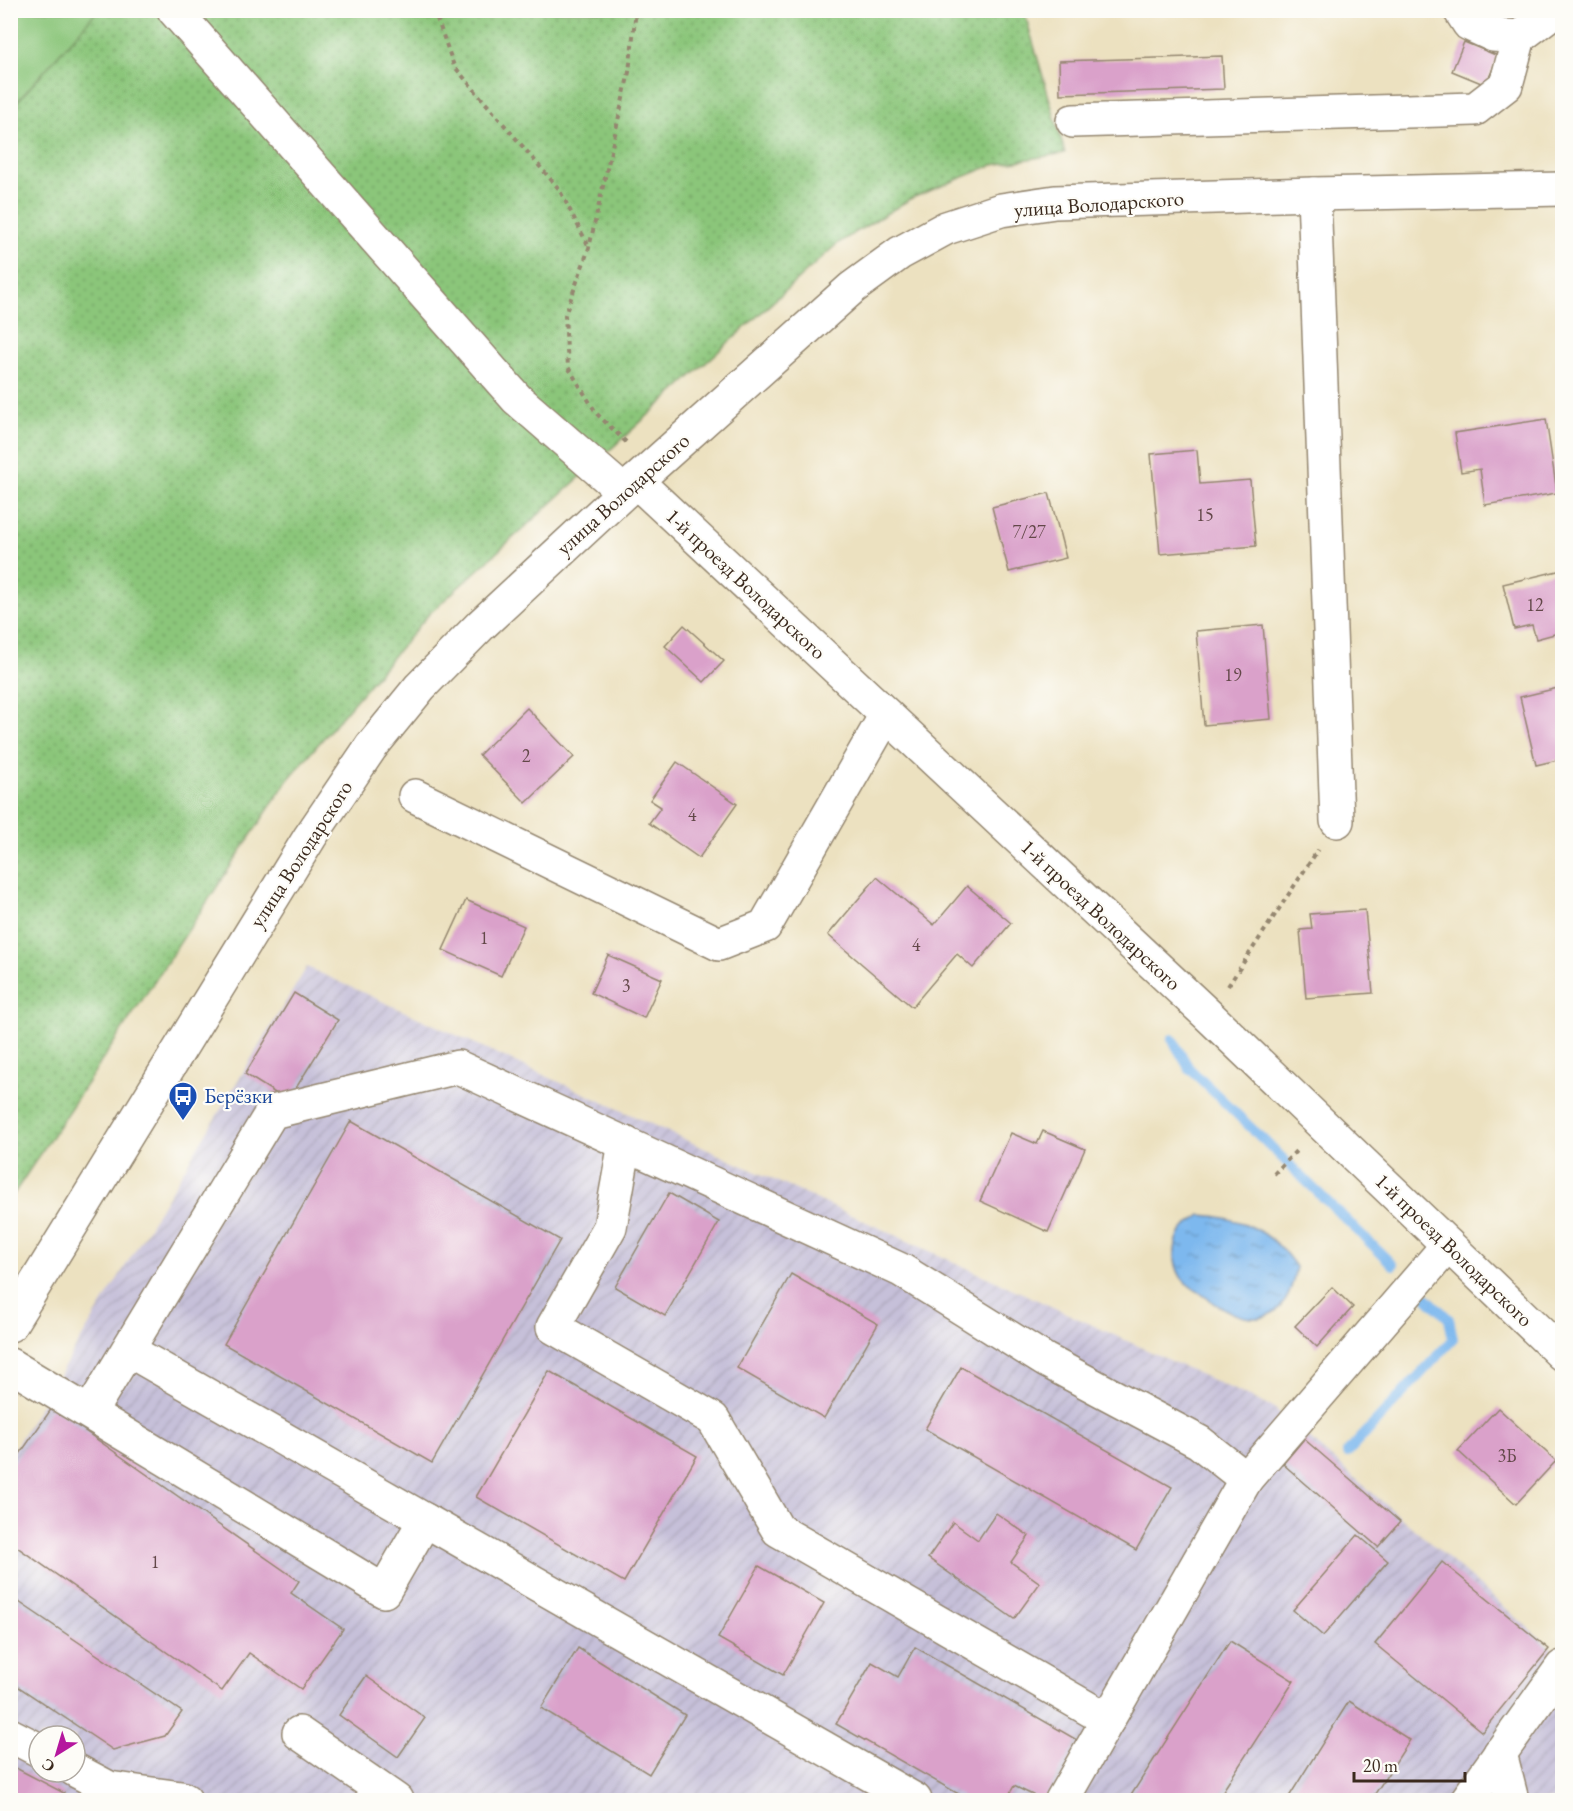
<svg xmlns="http://www.w3.org/2000/svg" width="1573" height="1811" viewBox="0 0 1573 1811" font-family="'EB Garamond',serif">
<style>
.industrial{fill:url(#industrial-furrows);fill-rule:evenodd}
.grass{fill:url(#grass-dots);stroke:#63784c;stroke-width:1.5}
.pitch{fill:#8bc67a;stroke:#63784c;stroke-width:1.5}
.water{fill:url(#water-ripples);stroke:#5c7186;stroke-width:1.5}
.lines{fill:none;stroke-linecap:round;stroke-linejoin:round}
.stream{stroke:#7db8ee;stroke-width:10}
.building{fill:#daa1ca}
.minor-casing{stroke:#94866f;stroke-width:36}
.path{stroke:#94866f;stroke-width:4;stroke-dasharray:4.5 4.5;stroke-linecap:butt}
.minor{stroke:#fff;stroke-width:33}
.labels{text-anchor:middle;stroke-width:4.5;stroke-linejoin:round;paint-order:stroke}
.number-label{font-size:18px;fill:#634849}
.street-label{font-size:21px;fill:#3b2a1e;stroke:#fdfcf7}
.transit-label{font-size:21px;fill:#164399;stroke:#fdfcf7;text-anchor:start}
</style>
<defs>
<pattern id="industrial-furrows" width="10" height="10" patternUnits="userSpaceOnUse" patternTransform="scale(1.5)"><rect width="10" height="10" fill="#c6c0d9"/><path d="M-1 1l2-2M0 10L10 0M9 11l2-2" fill="none" stroke="#aba5ba"/></pattern>
<pattern id="grass-dots" width="8" height="8" patternUnits="userSpaceOnUse" patternTransform="scale(1.5)"><rect width="8" height="8" fill="#8bc67a"/><path d="M2 2h.1M6 6h.1" fill="none" stroke="#73a163" stroke-width="1.8" stroke-linecap="round"/></pattern>
<pattern id="water-ripples" width="26" height="14" patternUnits="userSpaceOnUse" patternTransform="scale(1.5)"><rect width="26" height="14" fill="#7db8ee"/><path d="M2 4q2-2 4 0t4 0M15 11q2-2 4 0t4 0" fill="none" stroke="#6896c0"/></pattern>
</defs>
<rect width="100%" height="100%" fill="#fdfcf7"/>
<filter id="ink" filterUnits="userSpaceOnUse"><feTurbulence type="fractalNoise" baseFrequency=".0167" numOctaves="2"/><feDisplacementMap in="SourceGraphic" scale="12" xChannelSelector="R" yChannelSelector="G"/><feConvolveMatrix kernelMatrix="1 2 1 2 8 2 1 2 1" color-interpolation-filters="sRGB"/></filter>
<filter id="wash" filterUnits="userSpaceOnUse"><feTurbulence type="fractalNoise" baseFrequency=".008" numOctaves="4" result="noise"/><feDisplacementMap in="SourceGraphic" scale="24" xChannelSelector="R" yChannelSelector="G"/><feGaussianBlur stdDeviation="1.35" result="paint"/><feColorMatrix in="noise" values="0 0 0 0 0 0 0 0 0 0 0 0 0 0 0 0 0 1.4 0 .05"/><feComposite in="paint" operator="in"/></filter>
<g filter="url(#wash)">
<rect width="100%" height="100%" fill="#ece1c0"/>
<path class="industrial" d="M307,967l967,441 288,249v143h-1551l-1,-344zM39,1736h36v36h-36z"/>
<polygon class="grass" points="11,11 1024,11 1065,153 993,165 912,198 838,243 429,614 287,781 11,1198"/>
<polygon class="pitch" points="11,10 97,11 11,109 10,11"/>
<path class="water" d="M1201,1215c41,2 72,17 95,52 -4,19 -7,37 -25,47 -24,13 -54,-8 -72,-22 -6,-4 -14,-8 -18,-15 -9,-15 -9,-38 5,-51 4,-4 10,-7 15,-11z"/>
<g class="lines">
<g class="stream">
<polyline points="1172,1039 1189,1068 1393,1265"/>
<polyline points="1347,1453 1453,1339 1449,1319 1427,1298"/>
</g>
</g>
<g id="blocks">
<g class="building">
<polygon points="1464,42 1498,56 1486,85 1452,71"/>
<polygon points="1222,56 1224,89 1060,94 1059,61"/>
<polygon points="1546,419 1557,493 1485,505 1480,469 1461,472 1455,433"/>
<polygon points="1197,450 1200,484 1250,480 1256,546 1160,554 1151,454"/>
<polygon points="1049,493 1066,558 1009,572 992,507"/>
<polygon points="1562,570 1562,632 1536,639 1532,625 1514,629 1503,584"/>
<polygon points="684,625 724,661 704,682 665,646"/>
<polygon points="1263,625 1271,719 1204,725 1196,631"/>
<polygon points="1562,687 1562,759 1536,765 1520,697"/>
<polygon points="527,708 574,757 526,803 479,755"/>
<polygon points="677,762 737,804 699,858 649,823 661,807 650,800"/>
<polygon points="877,877 934,925 967,886 1011,923 973,968 957,954 912,1007 828,935"/>
<polygon points="466,900 524,926 501,976 443,950"/>
<polygon points="1365,910 1373,993 1306,998 1300,930 1312,929 1310,914"/>
<polygon points="608,955 662,979 644,1018 591,993"/>
<polygon points="294,993 338,1020 288,1101 245,1074"/>
<polygon points="351,1121 560,1240 432,1463 224,1344"/>
<polygon points="1043,1131 1085,1149 1048,1232 980,1201 1011,1133 1037,1144"/>
<polygon points="669,1193 719,1222 665,1316 615,1287"/>
<polygon points="791,1274 878,1324 824,1418 737,1368"/>
<polygon points="1332,1287 1353,1307 1317,1347 1295,1326"/>
<polygon points="961,1367 1172,1487 1136,1550 925,1429"/>
<polygon points="549,1371 697,1456 624,1582 476,1497"/>
<polygon points="52,1408 299,1581 291,1593 343,1629 301,1689 249,1653 222,1691 10,1542 10,1468"/>
<polygon points="1498,1408 1556,1461 1516,1504 1458,1451"/>
<polygon points="1304,1439 1400,1522 1378,1547 1283,1464"/>
<polygon points="996,1513 1029,1536 1011,1562 1040,1583 1014,1619 928,1558 953,1522 978,1540"/>
<polygon points="1358,1535 1388,1561 1323,1636 1293,1610"/>
<polygon points="1442,1562 1549,1649 1482,1732 1375,1644"/>
<polygon points="759,1566 824,1603 783,1675 718,1638"/>
<polygon points="10,1596 182,1712 165,1736 113,1750 10,1681"/>
<polygon points="1230,1641 1294,1681 1217,1800 1128,1800"/>
<polygon points="915,1647 1077,1740 1043,1800 1014,1786 1006,1800 969,1800 836,1724 872,1662 898,1677"/>
<polygon points="578,1648 685,1715 649,1774 541,1708"/>
<polygon points="366,1676 425,1718 398,1757 339,1715"/>
<polygon points="1349,1701 1410,1740 1371,1800 1287,1800"/>
<polygon points="10,1765 64,1793 60,1800 10,1800"/>
</g>
</g>
</g>
<g filter="url(#ink)">
<use href="#blocks" fill-opacity="0" stroke="#94866f" stroke-width="1.5"/>
<g class="lines">
<g class="minor-casing">
<g id="minor">
<polyline points="174,10 517,399 624,492"/>
<polyline points="1460,10 1469,24 1493,35 1519,37 1555,10"/>
<polyline points="1073,121 1475,109 1506,85 1519,37"/>
<polyline points="1314,194 1337,821"/>
<polyline points="636,481 1208,1015 1562,1354"/>
<polyline points="415,796 719,944 765,926 886,715"/>
<polyline points="625,1143 610,1227 553,1327 713,1419 778,1530 1108,1720"/>
<polyline points="10,1325 310,837 371,747 420,687 481,625 636,481 852,288 900,253 946,228 1001,210 1055,202 1314,194 1562,189"/>
<polyline points="128,1350 425,1520"/>
<polyline points="10,1365 384,1591 425,1520 915,1800"/>
<polyline points="90,1412 272,1112 458,1067 901,1270 1045,1360 1199,1442 1246,1479"/>
<polyline points="299,1733 396,1800"/>
<polyline points="10,1735 39,1750"/>
<polyline points="1500,1753 1512,1800"/>
<polyline points="75,1770 109,1788 181,1798 185,1800"/>
<polyline points="1062,1800 1246,1479 1448,1245"/>
<polyline points="1467,1800 1562,1667"/>
</g>
</g>
<g class="path">
<polyline points="434,10 454,66 559,189 589,247"/>
<polyline points="626,442 597,414 568,367 565,315 589,248 629,72 636,10"/>
<polyline points="1228,986 1318,850"/>
<polyline points="1274,1174 1297,1150"/>
</g>
<use href="#minor" class="minor"/>
</g>
</g>
<defs>
<g id="bus-pin" transform="scale(1.5)"><path d="M0 17L-7.5 6A9.5 9.5 0 1 1 7.5 6Z" fill="#1a4fb4" stroke="#fdfcf7"/><path d="M-5-6H5V4H4V6H2V4H-2V6H-4V4H-5ZM-3.5-4V0h7V-4ZM-3.5 1.2v1.5H-2V1.2ZM2 1.2v1.5H3.5V1.2Z" fill="#fff"/></g>
</defs>
<g fill-rule="evenodd">
<use href="#bus-pin" x="183" y="1096"/>
</g>
<g class="labels">
<g class="number-label">
<text x="1205" y="521">15</text>
<text x="1029" y="538">7/27</text>
<text x="1535" y="611">12</text>
<text x="1233" y="681">19</text>
<text x="526" y="762">2</text>
<text x="692" y="821">4</text>
<text x="484" y="944">1</text>
<text x="916" y="951">4</text>
<text x="626" y="992">3</text>
<text x="1507" y="1462">3Б</text>
<text x="155" y="1568">1</text>
</g>
<g class="street-label">
<text transform="translate(1099 204) rotate(-4)" y="7">улица Володарского</text>
<text transform="translate(623 494) rotate(-42)" y="7">улица Володарского</text>
<text transform="translate(746 584) rotate(43)" y="7">1-й проезд Володарского</text>
<text transform="translate(301 854) rotate(-57)" y="7">улица Володарского</text>
<text transform="translate(1101 915) rotate(43)" y="7">1-й проезд Володарского</text>
<text transform="translate(1454 1250) rotate(44)" y="7">1-й проезд Володарского</text>
</g>
<g class="transit-label">
<text x="204" y="1103">Берёзки</text>
</g>
</g>
<rect width="1573" height="1811" fill="none" stroke="#fdfcf7" stroke-width="36"/>
<g transform="translate(57 1754) rotate(217)"><circle r="28" fill="#fdfcf7" stroke="#afa8a0" stroke-width="1.5"/>
<path d="M0-4.5L10 22L0 15L-10 22Z" fill="#b5179e"/>
<text y="-9" font-size="16" font-weight="bold" text-anchor="middle" fill="#3b2a1e">С</text>
</g>
<path d="M1354 1772v9h111v-9" fill="none" stroke="#3b2a1e" stroke-width="3"/>
<text x="1363" y="1772" font-size="18" fill="#3b2a1e" stroke="#fdfcf7" stroke-width="4.5" paint-order="stroke">20 m</text>
</svg>
